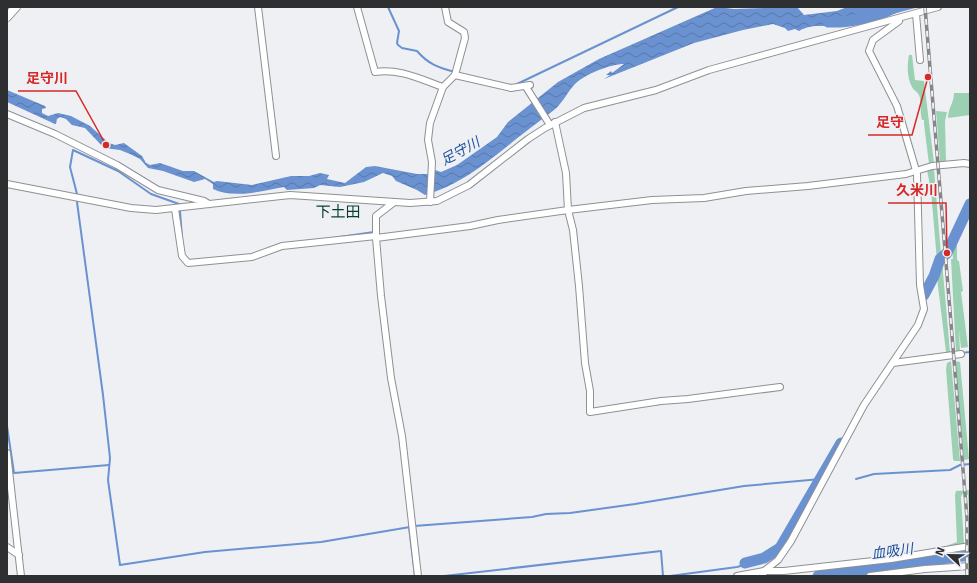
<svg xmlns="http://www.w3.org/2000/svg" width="977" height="583" viewBox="0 0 977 583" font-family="'Exo 2','Noto Sans JP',sans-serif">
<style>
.grass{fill:#9bd0b2}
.water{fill:url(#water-waves)}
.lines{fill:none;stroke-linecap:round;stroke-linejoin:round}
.stream{stroke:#6a92d1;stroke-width:2}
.river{stroke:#6a92d1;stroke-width:11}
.street-casing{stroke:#8f9094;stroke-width:8}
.secondary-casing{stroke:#8f9094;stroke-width:10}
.street{stroke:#fff;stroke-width:6}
.secondary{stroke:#fff;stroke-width:8}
.rail-casing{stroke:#858688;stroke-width:3.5}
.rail{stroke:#eff0f4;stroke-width:2;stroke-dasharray:6;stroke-linecap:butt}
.labels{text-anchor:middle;stroke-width:3;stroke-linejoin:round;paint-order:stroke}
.water-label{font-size:14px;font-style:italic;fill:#1e509c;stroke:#eff0f4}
.quarter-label{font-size:15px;fill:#033e32;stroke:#eff0f4}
.leader{fill:none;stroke:#d62828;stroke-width:1.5}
.callout-dot{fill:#d62828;stroke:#eff0f4;stroke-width:1.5}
.callout-label{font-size:14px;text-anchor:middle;font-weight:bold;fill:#d62828;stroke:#eff0f4;stroke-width:3;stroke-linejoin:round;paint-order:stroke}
</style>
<defs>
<pattern id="water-waves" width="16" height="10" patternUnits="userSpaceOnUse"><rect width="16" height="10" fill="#6a92d1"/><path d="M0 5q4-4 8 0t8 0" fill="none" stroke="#5878aa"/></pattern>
</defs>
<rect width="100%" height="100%" fill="#eff0f4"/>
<g class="grass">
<path d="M909,55h3l3,25 9,1 10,82 -5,1 -5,-40v-4h-2c-2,-7 -1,-15 -2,-22 -1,-6 -6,-7 -8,-11 -5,-9 -5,-22 -3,-32z"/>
<path d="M954,93h16v22l-22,3c0,-10 6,-15 6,-25z"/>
<polygon points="936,111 947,112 945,121 946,161 940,162"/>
<polygon points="934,169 941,255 937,261 931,191 927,170"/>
<polygon points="957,238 957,260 959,261 963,291 961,292 968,347 961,348 959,330 960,350 956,352 951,259 953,259 952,250"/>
<polygon points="942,261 950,352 946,352 937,278"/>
<polygon points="951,361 960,461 954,461 953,459 946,369 947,363"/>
<polygon points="955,361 960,362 969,459 964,460"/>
<polygon points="970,490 970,527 968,495 963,493 961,497 964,544 938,549 957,542 955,495 956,491"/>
</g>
<path class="water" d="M717,7l17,2 63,-2 7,8 33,-4 10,-4h72l-60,16h-5l-1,-6c-8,1 -11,7 -17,8 -14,3 -22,-2 -37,6l-4,-2 -7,2 -3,-3 -12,-4 -30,6 -49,13 -90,36 6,-4h-4l5,-4 1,2 12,-9c-13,0 -39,10 -49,20 -8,8 -12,19 -21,26 -11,9 -23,17 -34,26 -30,24 -59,49 -95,59l-8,-5 -21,-9 -4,-5 -9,-3 -19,9 -24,5 -20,-2 -6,3 -27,2 -3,-3c-21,4 -51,12 -71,2v-5l-8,-5 -11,3 -31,-11 -15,-3 -8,-9 -10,-5 -10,-4 -16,-2 -19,-20 -13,-3 -6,-6 -6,-2 -3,2 -1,5h-1l-48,-22v-12l38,16 1,2 -4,1v4l6,3 10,-3 13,3 19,10 19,17 6,2 9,-2 18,13 4,7 4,2 10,-2 23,8h11l20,11 3,-1 35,4 39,-9h18l11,-3 9,2 -2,4 18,4 21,-16 9,-1 42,8h11l7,-4 6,2 16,-7 40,-28 11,-15 50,-40 41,-23z"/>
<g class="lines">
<g class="stream">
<path d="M388,7l11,24 -2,12 1,2 4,3 15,3c11,13 22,17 38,21"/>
<polyline points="517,84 678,7"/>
<polyline points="77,194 70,167 73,150 118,171 151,194 179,204"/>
<polyline points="77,202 103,395 110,458 108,480 120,565 205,552 321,542 410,527"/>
<polyline points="180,211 182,238"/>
<polyline points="333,238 374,232"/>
<polyline points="961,353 970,352"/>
<polyline points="7,426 14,473 109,465"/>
<polyline points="856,479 874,474 950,470 960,465 970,464"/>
<polyline points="414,526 532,517 546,514 570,513 635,504 744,486 821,479"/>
<polyline points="409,527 415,576"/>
<polyline points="958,556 958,558"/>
<polyline points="444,576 661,551 663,576"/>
<polyline points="670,576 737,567 754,562"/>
<polyline points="934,576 948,576"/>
</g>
<g class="river">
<path d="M828,22c22,1 48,-5 68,-15"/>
<polyline points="924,295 934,276 940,259 947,253 970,204"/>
<polyline points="745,563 764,558 780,548 841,443"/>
<polyline points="818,576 970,555"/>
</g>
<g class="street-casing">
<g id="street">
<polyline points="258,7 276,156"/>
<path d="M357,7l18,65c23,-4 45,7 68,15"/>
<polyline points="916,14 920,60"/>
<polyline points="455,75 511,88 530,85"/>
<polyline points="526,87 550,125"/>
<polyline points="7,114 55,134 117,165 158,190 204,201 209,204"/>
<polyline points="555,122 566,173 568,210 573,230 579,286 585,363 590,391 590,412 661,401 688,399 780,387"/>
<polyline points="7,184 131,208 156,210 290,195 410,203 437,201 469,185 528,139 545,128 584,108 656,90 709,70 938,7"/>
<polyline points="430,202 432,162 428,140 430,123 443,87 455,75 465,38 464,32 448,22 445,7"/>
<polyline points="393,203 376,216 376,238 381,296 391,378 402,436 418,576"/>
<polyline points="175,209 182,256 188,263 252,257 282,246 376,236"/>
<polyline points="376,238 470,226 498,220 568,210 652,200 704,198 746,191 808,186 906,174 932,166 964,163 970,164"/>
<polyline points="893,363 961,354"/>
<polyline points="7,453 21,576"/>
<polyline points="7,547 19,555"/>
<polyline points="737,576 764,571 784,571 891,559 970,546"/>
<polyline points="763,576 764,571 778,560 791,541 864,405 918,325 924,309 920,285 917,174 897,106 869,51 873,40 899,21"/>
<polyline points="870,576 925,569 970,566"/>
</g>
</g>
<g class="secondary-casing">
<polyline id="secondary" points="7,17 16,7"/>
</g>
<use href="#street" class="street"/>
<use href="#secondary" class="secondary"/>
<g class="rail-casing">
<polyline id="rail" points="925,7 967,518 967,576"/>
</g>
<use href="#rail" class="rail"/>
</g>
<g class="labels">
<g class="water-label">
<text transform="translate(460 151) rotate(-29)" y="5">足守川</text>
<text transform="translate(892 551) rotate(-8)" y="5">血吸川</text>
</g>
<g class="quarter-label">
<text x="338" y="217">下土田</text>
</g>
</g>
<path class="leader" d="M106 145L76 91H18M928 77L912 135H868M947 253L946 203H888"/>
<g class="callout-dot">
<circle cx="106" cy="145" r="4"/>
<circle cx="928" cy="77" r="4"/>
<circle cx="947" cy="253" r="4"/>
</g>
<g class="callout-label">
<text x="47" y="83">足守川</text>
<text x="890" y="127">足守</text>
<text x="917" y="195">久米川</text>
</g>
<rect width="977" height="583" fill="none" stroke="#2e2f30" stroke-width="16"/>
<g transform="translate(949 555) rotate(292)" stroke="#eff0f4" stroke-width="3" paint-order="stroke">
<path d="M0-3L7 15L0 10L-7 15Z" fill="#2e2f30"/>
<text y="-6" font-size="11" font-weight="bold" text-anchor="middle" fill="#2e2f30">N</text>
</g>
</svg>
